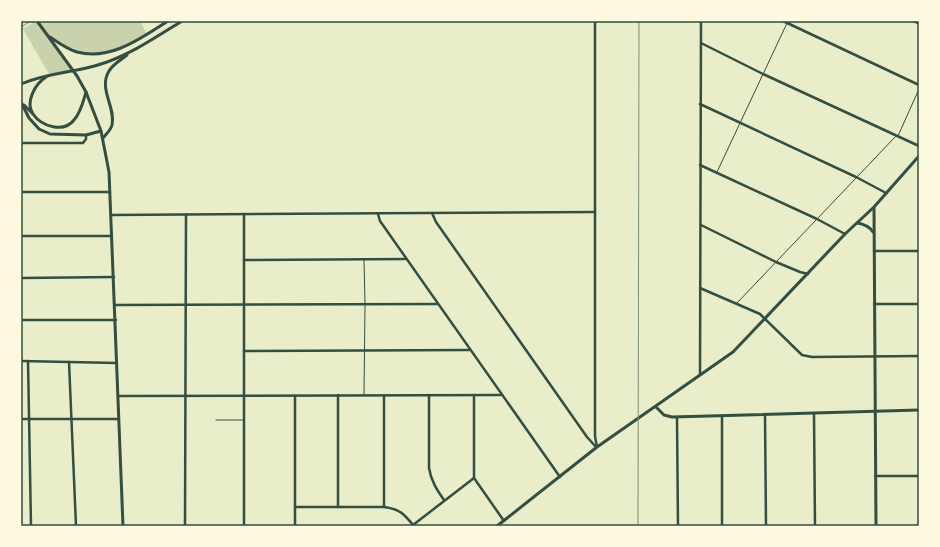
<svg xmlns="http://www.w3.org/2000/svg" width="940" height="547" viewBox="0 0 940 547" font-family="Overpass,sans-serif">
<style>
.green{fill:#cad2ad}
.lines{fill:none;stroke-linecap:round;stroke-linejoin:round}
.service{stroke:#344e41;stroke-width:1}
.minor{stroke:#344e41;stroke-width:2.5}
.tertiary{stroke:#344e41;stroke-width:3}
.rail{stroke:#7c8e77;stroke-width:1}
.neatline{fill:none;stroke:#344e41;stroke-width:1.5}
</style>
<rect width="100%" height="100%" fill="#e9edc9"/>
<path class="green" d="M36,21h104l7,13c-21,11 -45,27 -71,18 -9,-4 -18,-11 -27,-16l24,34 -24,4 -26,-45z"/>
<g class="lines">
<g class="service">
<polyline points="898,136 919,89"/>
<polyline points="717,172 788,21"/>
<polyline points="818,218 896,136"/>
<polyline points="364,260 365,303"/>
<polyline points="737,303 816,220"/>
<polyline points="364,395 365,306"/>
<polyline points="216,420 243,420"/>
</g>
<g class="minor">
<polyline points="595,21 595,436 597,447"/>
<polyline points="783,21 919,85"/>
<polyline points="701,43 763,74 919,146"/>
<polyline points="700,104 856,177 886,193"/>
<polyline points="21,143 83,143 86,139 86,135"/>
<polyline points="700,165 817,219 845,234"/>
<polyline points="21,192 110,192"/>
<polyline points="432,213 436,222 587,437 596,447"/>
<polyline points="378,214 380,221 560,477"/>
<polyline points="111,215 595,212"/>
<polyline points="244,215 244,526"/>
<polyline points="701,225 776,262 800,272 808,274"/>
<polyline points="21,236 112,236"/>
<polyline points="874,251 919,251"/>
<polyline points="244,260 406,259"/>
<polyline points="21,278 114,277"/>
<polyline points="700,288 760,314 802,355 812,357 919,356"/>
<polyline points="874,304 919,304"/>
<polyline points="115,305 437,304"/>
<polyline points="21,320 116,320"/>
<polyline points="244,351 469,350"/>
<polyline points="21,361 117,363"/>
<polyline points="28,361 31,526"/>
<polyline points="69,362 76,526"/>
<polyline points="700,375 701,21"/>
<path d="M429,395v73c2,13 8,22 15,32"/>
<polyline points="474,395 474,478 504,521"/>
<polyline points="118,396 502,395"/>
<polyline points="295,396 295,526"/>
<polyline points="384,396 384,507"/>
<polyline points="814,414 815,526"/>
<polyline points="765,415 766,526"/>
<polyline points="722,416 722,526"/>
<polyline points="677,417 678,526"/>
<polyline points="21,419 119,419"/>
<polyline points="875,476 919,476"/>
<path d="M295,507h89c16,2 20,7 30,19"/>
<polyline points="338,507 338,395"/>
<polyline points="413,525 474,478"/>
<polyline points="185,526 186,215"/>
</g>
<g class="tertiary">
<polyline points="37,21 77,76 86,92 101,131 109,172 123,526"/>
<polyline points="914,21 919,23"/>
<path d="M50,37c9,6 17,12 27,15 34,9 64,-14 91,-31"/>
<path d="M46,77c-11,7 -21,25 -13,37 9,13 31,19 41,6 7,-8 9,-18 12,-28"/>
<path d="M21,84c27,-12 53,-11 80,-20 29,-9 55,-27 81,-43"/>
<polyline points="21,102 29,118 39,129 50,134 86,135 101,131"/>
<polyline points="24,105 32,113"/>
<path d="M103,138c3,-4 8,-8 9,-13 4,-18 -14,-36 -3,-54 4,-7 12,-11 18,-16"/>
<polyline points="874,207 876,526"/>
<path d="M857,223c7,1 12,3 16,9"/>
<polyline points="656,407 664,415 672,417 919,410"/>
<polyline points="497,526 597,447 733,352 845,234 874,207 919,156"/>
</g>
<g class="rail">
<polyline points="21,27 31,21"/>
<polyline points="638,526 639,21"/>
</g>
</g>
<rect width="940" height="547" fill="none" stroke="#fefae0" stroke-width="44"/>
<rect x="22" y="22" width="896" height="503" class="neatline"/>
</svg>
